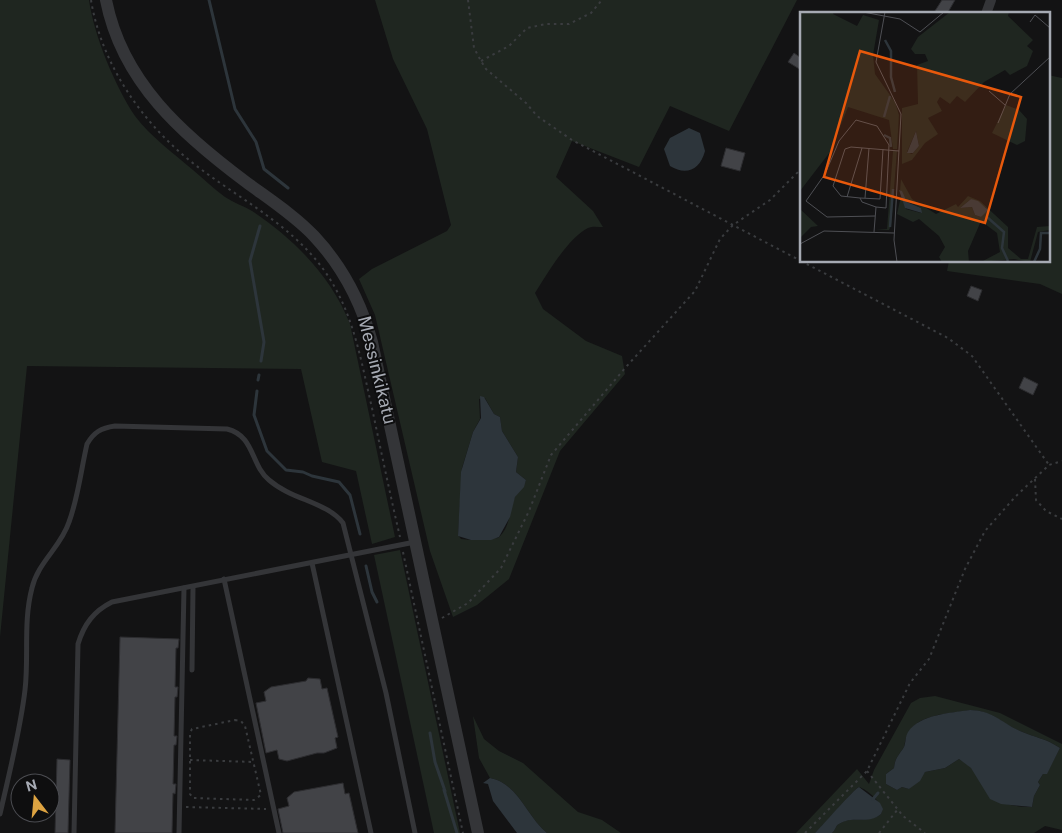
<svg xmlns="http://www.w3.org/2000/svg" width="1062" height="833" viewBox="0 0 1062 833" font-family="'Public Sans',sans-serif">
<style>
.green{fill:#1f2620;fill-rule:evenodd}
.water{fill:#2d353b}
.lines{fill:none;stroke-linecap:round;stroke-linejoin:round}
.stream{stroke:#2d353b;stroke-width:3}
.building{fill:#424347;stroke:#2d2d30}
.path{stroke:#3a3c3f;stroke-width:2;stroke-dasharray:2.5 4;stroke-linecap:butt}
.service{stroke:#343538;stroke-width:5}
.minor{stroke:#343538;stroke-width:10}
.tertiary{stroke:#343538;stroke-width:12}
.labels{text-anchor:middle;stroke-width:4;stroke-linejoin:round;paint-order:stroke}
.street-label{font-size:18px;fill:#a6aab3;stroke:#0e0e0f}
.inset-river{fill:none;stroke:#2d353b;stroke-width:2.5}
.inset-road{fill:none;stroke:#4e4f54;stroke-width:1}
.view{fill:#e8590c;fill-opacity:0.15;stroke:#e8590c;stroke-width:2.5}
.inset-edge{fill:none;stroke:#a6aab3;stroke-width:2.5}
</style>
<rect width="100%" height="100%" fill="#131314"/>
<g class="green">
<path d="M0,0h89c5,36 26,86 46,116 16,21 38,37 58,54 11,9 21,19 32,27 9,6 19,9 27,14 43,29 79,65 98,113l45,213 -23,7 -16,-73 -34,-9 -21,-93 -274,-3 -27,271z"/>
<path d="M375,0h422l-68,131 -59,-25 -31,61 -67,-26 -16,36 37,34 10,16c-5,0 -11,-1 -15,1 -20,10 -41,46 -53,65l8,16 43,32 36,15 3,18 -65,77 -51,128 -32,26 -24,12 -23,-66 -55,-236 -16,-36 13,-10 75,-38 4,-6 -24,-96 -34,-70zM485,398l9,16 6,3 2,14 16,26 -2,15 10,8c-2,8 -8,10 -11,17 -6,13 -4,30 -17,41l-27,2 -10,-1 -3,-4 4,-67 11,-36 7,-13 -1,-20z"/>
<polygon points="1048,75 1062,78 1062,294 1040,284 947,271 949,261 1048,261"/>
<polygon points="400,550 460,833 434,833 374,555"/>
<path d="M935,696l65,17 62,31v86l-17,-4 -11,7h-202c4,-3 3,-7 7,-9 13,-9 30,0 42,-10 3,-11 -13,-24 -22,-27 -5,2 -36,39 -44,46h-19l61,-64 12,15 5,-14 37,-67 9,-5zM970,710c24,1 30,13 50,21 16,7 25,7 40,17l-13,25 -4,1 -5,8 2,3 -6,11 -2,11c-54,0 -39,-29 -73,-48l-14,9 -20,4 -16,17 -7,-2 -5,3 -11,-6v-10l8,-6c1,-10 5,-13 10,-21 1,-4 1,-8 3,-11 9,-23 43,-22 63,-26z"/>
<path d="M473,716l11,23 15,12 24,12 55,49 24,8 19,13h-74c-20,-16 -29,-50 -57,-55l-11,-20z"/>
</g>
<g class="water">
<path d="M689,128l11,5 5,18c-5,19 -19,25 -35,15l-6,-17 6,-11z"/>
<polygon points="480,396 484,397 494,414 500,417 502,431 518,457 516,472 526,480 524,487 515,497 510,517 499,537 491,540 471,540 458,536 461,472 473,432 481,418"/>
<path d="M970,710c22,0 32,13 50,21 16,7 25,7 40,17l-13,26h-4l-5,8 2,3 -6,11 -2,11 -31,-3 -11,-5 -19,-31 -12,-9 -14,9 -20,4 -5,9 -11,8 -7,-2 -5,3 -11,-6v-10l8,-6c1,-10 5,-13 10,-21 2,-5 1,-10 4,-15 12,-18 43,-19 62,-22z"/>
<path d="M490,778c28,5 37,39 57,55h-30l-24,-32 -5,-17 -5,-1z"/>
<path d="M859,787l21,16 3,6 -2,5c-12,11 -29,1 -42,10 -4,2 -3,6 -7,9h-17c8,-8 39,-44 44,-46z"/>
</g>
<g class="lines">
<g class="stream">
<polyline points="209,0 235,109 256,142 264,169 288,188"/>
<polyline points="260,226 250,261 264,342 261,361"/>
<polyline points="258,380 259,375"/>
<polyline points="257,391 254,415 267,451 286,470 303,472 312,476 339,482 350,495 360,534"/>
<polyline points="366,566 372,592 377,602"/>
<polyline points="430,733 435,762 445,791"/>
<polyline points="444,790 457,833"/>
<polyline points="873,799 878,793"/>
</g>
</g>
<g class="building">
<polygon points="942,0 955,0 947,14 933,14"/>
<polygon points="794,53 801,58 801,70 788,62"/>
<polygon points="726,148 745,153 740,171 721,166"/>
<polygon points="971,286 982,290 978,301 967,296"/>
<polygon points="1024,377 1038,384 1033,395 1019,388"/>
<polygon points="120,637 179,639 178,648 176,648 175,687 178,687 177,697 175,697 174,736 177,736 176,745 174,745 173,784 176,784 175,794 173,793 172,833 115,833"/>
<polygon points="308,678 320,679 322,689 327,688 338,737 335,738 337,748 324,753 317,753 287,761 279,759 277,750 266,753 256,703 266,701 264,692 271,687 306,681"/>
<polygon points="57,759 70,760 68,833 55,833"/>
<polygon points="343,783 345,794 349,793 358,833 283,833 278,809 289,806 287,798 294,792"/>
</g>
<g class="lines">
<g class="path">
<path d="M91,0c11,68 56,130 111,170 43,32 93,58 124,103 28,41 35,88 46,135 9,43 18,86 28,129"/>
<polyline points="468,0 474,48 481,61 486,69 526,103 537,116 572,140 801,261"/>
<polyline points="481,61 509,46 527,28 546,24 569,24 591,13 602,0"/>
<polyline points="801,261 948,338 972,356 1049,465"/>
<polyline points="1035,479 1036,500 1046,511 1062,519"/>
<polyline points="403,552 463,833"/>
<polyline points="442,618 468,603 501,568 529,511 551,455 626,367 695,291 720,239 733,225 770,200 801,169"/>
<polygon points="235,720 241,721 245,726 261,795 254,800 193,798 190,794 190,733 192,729"/>
<polyline points="190,760 254,762"/>
<polyline points="867,771 903,816 925,833"/>
<polyline points="186,807 266,809"/>
<polyline points="805,833 867,771 910,683 929,659 965,569 985,531 1015,497 1049,465 1062,461"/>
<polyline points="879,833 898,809"/>
</g>
<g class="service">
<polyline points="312,563 371,833"/>
<polyline points="224,579 279,833"/>
<polyline points="192,670 193,587"/>
<path d="M0,814c9,-40 20,-82 25,-124 4,-34 -2,-68 7,-102 6,-26 29,-41 37,-66 9,-24 12,-52 18,-78 7,-12 14,-16 28,-18l112,3c28,7 23,35 42,51 23,20 58,22 74,43l43,170 29,140"/>
<path d="M74,833l4,-189c6,-20 16,-33 34,-42l303,-60"/>
<polyline points="179,833 184,588"/>
</g>
<polyline class="minor" points="986,14 991,0"/>
<path class="tertiary" d="M106,0c16,82 77,135 140,182 23,17 48,33 68,54 29,31 47,66 58,106l106,491"/>
</g>
<g class="labels">
<g class="street-label">
<text transform="translate(377 370) rotate(76)" y="6">Messinkikatu</text>
</g>
</g>
<g transform="translate(800 12)">
<rect width="250" height="250" fill="#131314"/>
<path d="M0,0h34l-1,2 24,12 6,-11 16,5 -6,35 2,19 20,28 4,13 -2,34h-4l-4,-29 -41,-13 -18,45 -30,39zM150,0h59l-1,4 25,24 -6,6 6,5 -6,15 -17,9 -5,-5 -21,12 -19,20 -8,-6 -7,8 -10,-7 -3,5 5,9 -14,7 10,16 -13,9 -13,17 -10,4v-56l16,-4 -1,-39 11,-4 -3,-7h-10l-4,-5 7,-12zM116,119l3,15 -7,8 -5,-2zM206,93l13,5 8,9 -2,22 -8,4 -25,-12zM93,139h4l-6,75 -2,4h-13l11,-1zM101,167l11,20 24,15 20,-10 2,3 10,-11 12,5 28,26v21l13,11h7l9,-32 13,-1v4l-12,2 -8,30 -16,-3 -33,3 19,-10 -3,-19 -16,-12 -13,30 1,11h-27l-3,-5 6,-10 -6,-11 -20,-17 -6,3 -16,-8 4,-18 5,13 15,4v-5l-14,-7 -7,-11zM171,187l15,9 -5,9 -6,-2 -3,-8 -12,1zM0,197l18,17 -7,1 -11,11z" fill="#1f2620" fill-rule="evenodd"/>
<path d="M116,119l3,15 -6,7h-6zM99,178l3,1 5,11 14,6 1,5 -17,-5zM171,187l7,2 10,9 -7,7 -6,-2 -3,-8 -12,1z" fill="#2d353b"/>
<path class="inset-river" d="M85,28l6,11v26l4,15M84,105l6,-21M84,123l6,3 1,9M187,205l17,15 -2,16 6,13M90,215l3,-38M234,250l6,-13 1,-16h9"/>
<path class="inset-road" d="M63,0l37,7 20,13 24,-20M85,0l-9,50 25,52 -7,126 3,22M230,10l5,-7 15,13M189,79l16,14M198,111l12,-29 40,-37M47,185l15,-49M60,186l-19,-2 -8,-10 12,-37 6,-2 48,4M65,186l4,-50M75,204l-48,1 -21,-16 19,-27 14,-33 17,-21 21,6 12,19 -3,63 -10,-1M74,220l2,-25 -14,-5 -2,-4 20,1 3,-50M0,232l24,-13 70,2"/>
<path class="view" d="M60,39l161,46 -36,126 -161,-46z"/>
<rect width="250" height="250" class="inset-edge"/>
</g>
<g transform="translate(35 798) rotate(344)"><circle r="24" fill="#0e0e0f" stroke="#4b4c51"/>
<path d="M0-4L9 19L0 12L-9 19Z" fill="#dda341"/>
<text y="-8" font-size="14" font-weight="bold" text-anchor="middle" fill="#a6aab3">N</text>
</g>
</svg>
